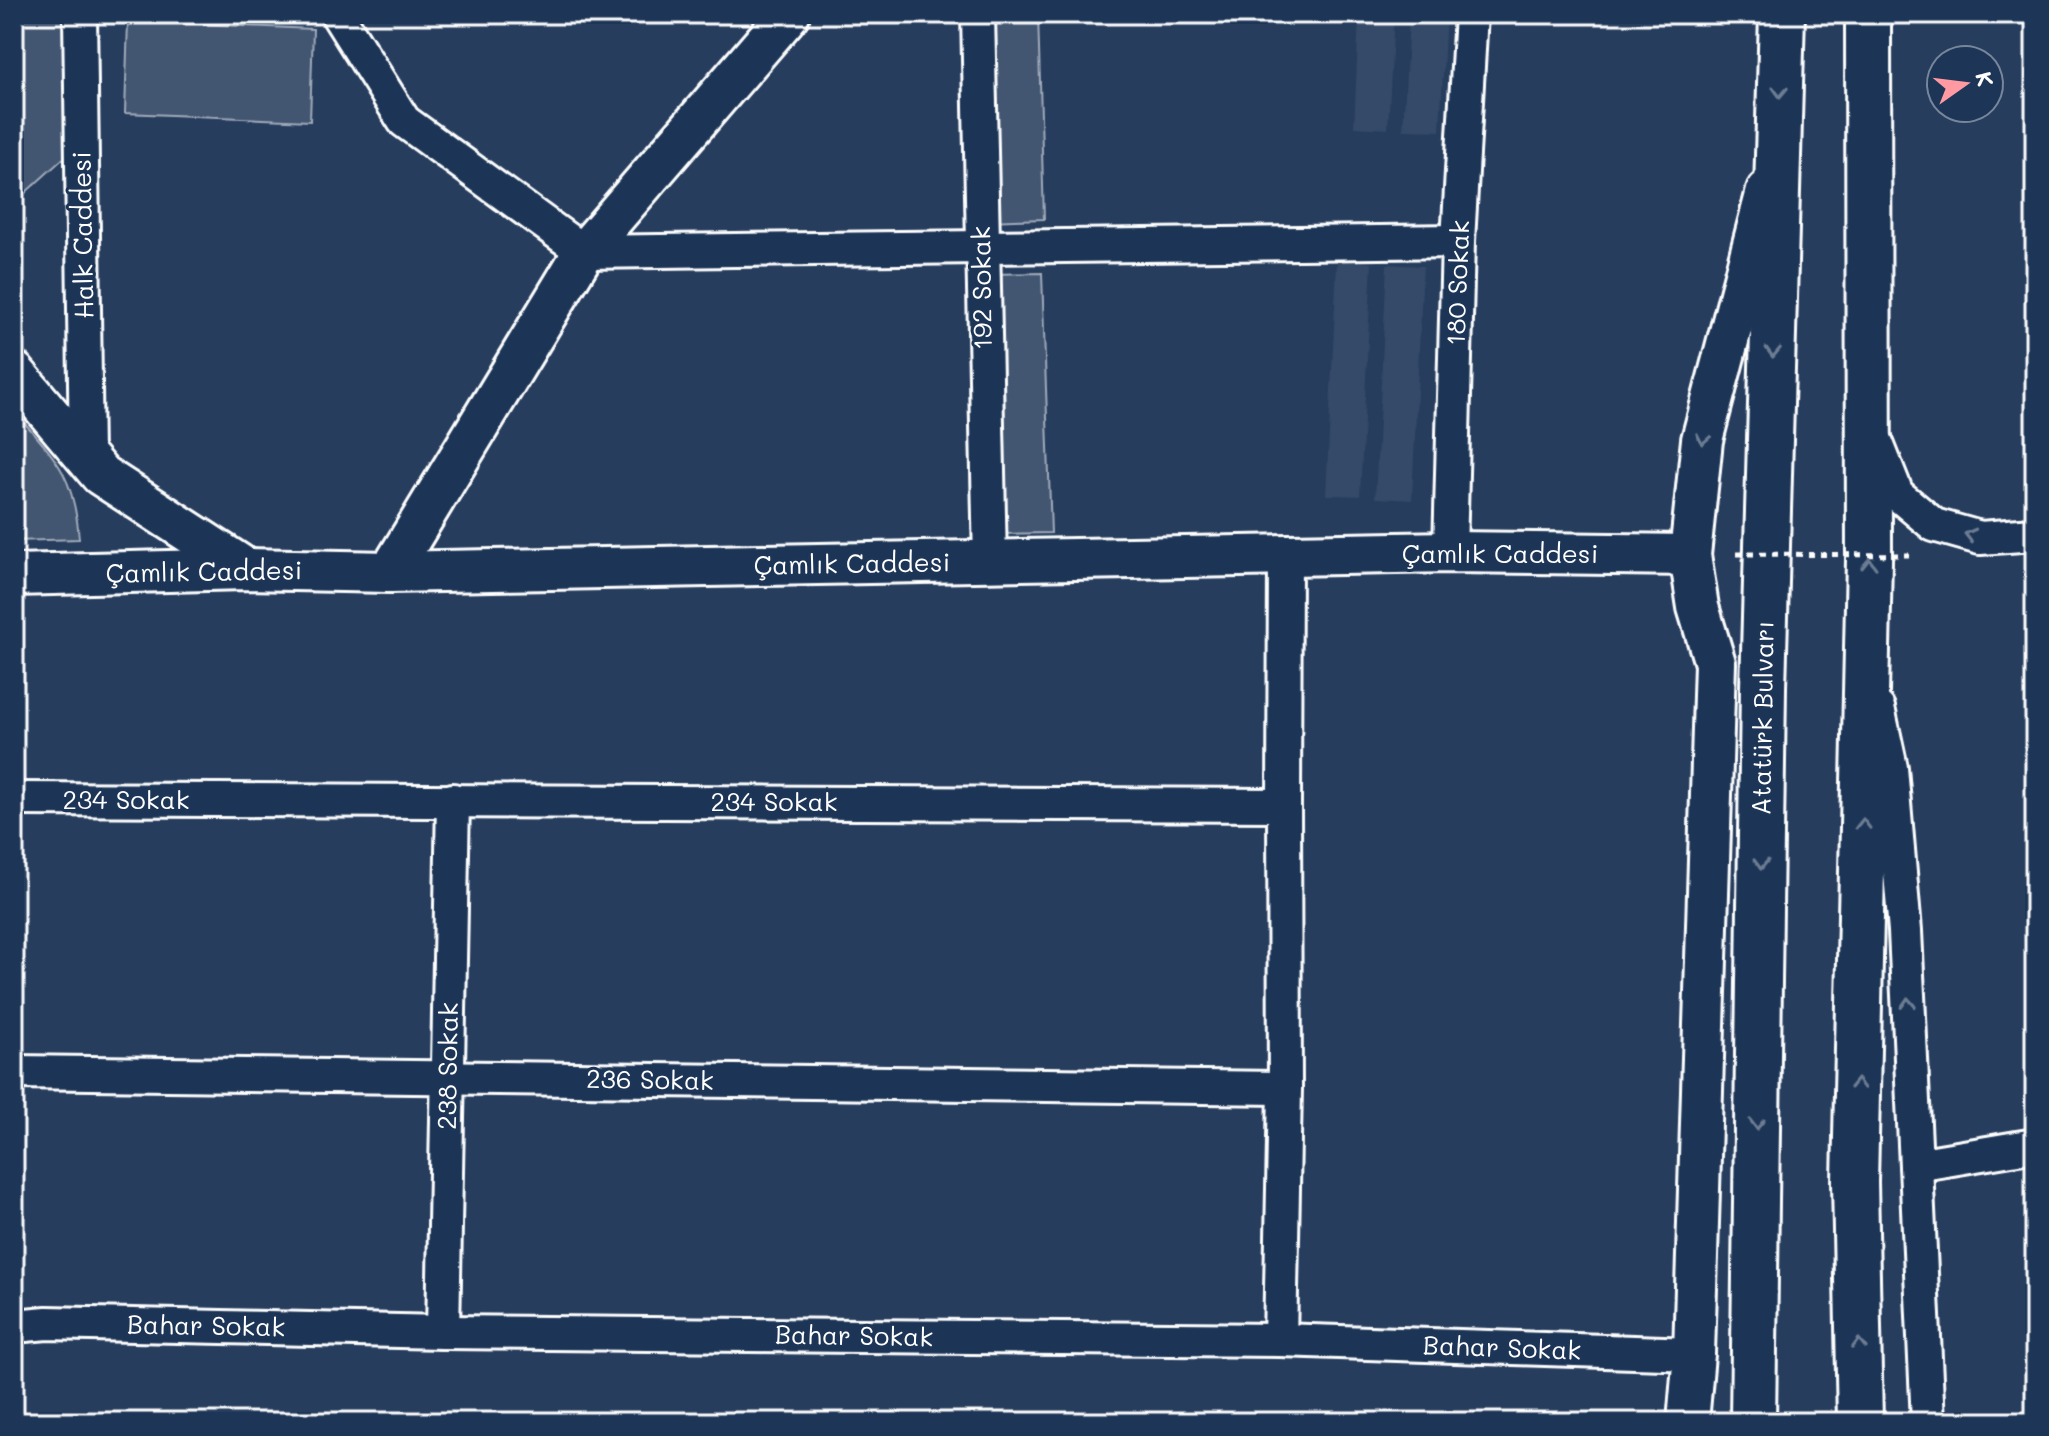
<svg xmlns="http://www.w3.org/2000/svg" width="2049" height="1436" viewBox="0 0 2049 1436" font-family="Mali,sans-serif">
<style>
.built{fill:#344a68}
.green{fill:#425672;stroke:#a0aab8;stroke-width:2}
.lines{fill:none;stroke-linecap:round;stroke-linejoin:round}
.minor-casing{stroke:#fff;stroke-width:38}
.tertiary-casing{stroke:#fff;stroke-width:46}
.primary-casing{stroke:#fff;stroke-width:50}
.minor{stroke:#1d3557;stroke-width:32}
.tertiary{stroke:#1d3557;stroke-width:40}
.primary{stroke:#1d3557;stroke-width:44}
.path-bridge{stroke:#fff;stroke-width:5;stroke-dasharray:6 6;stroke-linecap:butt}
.oneway{stroke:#6c7c92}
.labels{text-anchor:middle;stroke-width:6;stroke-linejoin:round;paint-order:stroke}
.street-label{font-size:26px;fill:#fff;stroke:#1d3557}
</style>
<rect width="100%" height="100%" fill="#263d5e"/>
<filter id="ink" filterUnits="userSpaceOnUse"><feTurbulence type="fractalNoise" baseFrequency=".0125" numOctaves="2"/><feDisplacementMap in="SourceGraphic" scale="16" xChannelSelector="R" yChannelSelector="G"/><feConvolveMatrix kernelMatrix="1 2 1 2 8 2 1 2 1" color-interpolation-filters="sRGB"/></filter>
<g filter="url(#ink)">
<g class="built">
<polygon points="1359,14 1394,14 1388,129 1354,127"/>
<polygon points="1409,14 1446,14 1440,131 1403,130"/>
<polygon points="1337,261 1372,263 1360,496 1326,495"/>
<polygon points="1387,264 1423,266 1412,500 1375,498"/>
</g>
<g class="green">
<polygon points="14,14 66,14 68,154 14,203"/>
<polygon points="986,14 1038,14 1044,219 988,221"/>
<polygon points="128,21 313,29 310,121 125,113"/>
<polygon points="1042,273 1051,533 999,534 992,274"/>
<path d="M14,411c42,48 60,62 65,128l-65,2z"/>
</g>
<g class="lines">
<g class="minor-casing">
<g id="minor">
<polyline points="80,14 86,457"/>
<polyline points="337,14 404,121 584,252 1458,241"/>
<polyline points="978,14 990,562"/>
<polyline points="1876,441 1897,494 1934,525 1980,538 2035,534"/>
<polyline points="1450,552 1458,241 1471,14"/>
<polyline points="1878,708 1891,768 1905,931 1928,1422"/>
<polyline points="14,799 1284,805 1285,555"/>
<polyline points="14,1072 1285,1088"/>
<polyline points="1916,1165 2035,1145"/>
<polyline points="14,1326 47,1323 443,1332 1280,1340 1694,1354"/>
<polyline points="443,1332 453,800"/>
<polyline points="1280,1340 1285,1088 1284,805"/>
</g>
</g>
<g class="tertiary-casing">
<g id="tertiary">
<polyline points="14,372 101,475 246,569"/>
<polyline points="390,572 584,252 789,14"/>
<polyline points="14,575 246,569 390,572 1450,552 1690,555"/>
<polyline points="1688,1422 1694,1354 1715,663 1698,607 1690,555 1702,440 1767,191"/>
</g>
</g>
<g class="primary-casing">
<g id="primary">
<polyline points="1753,1422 1763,688 1782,14"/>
<polyline points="1860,1422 1855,1182 1869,560 1868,14"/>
</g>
</g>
<use href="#minor" class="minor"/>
<use href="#tertiary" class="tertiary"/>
<use href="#primary" class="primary"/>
<polyline class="path-bridge" points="1736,554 1909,555"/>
</g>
<defs><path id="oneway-chevron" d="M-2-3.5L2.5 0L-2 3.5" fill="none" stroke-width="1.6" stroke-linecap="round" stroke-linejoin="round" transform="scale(2)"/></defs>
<g class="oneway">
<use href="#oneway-chevron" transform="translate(1780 92) rotate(92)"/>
<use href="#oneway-chevron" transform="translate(1773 352) rotate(92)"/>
<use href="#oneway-chevron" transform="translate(1703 439) rotate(101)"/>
<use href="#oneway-chevron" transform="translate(1970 535) rotate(-166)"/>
<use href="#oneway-chevron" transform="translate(1869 564) rotate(-89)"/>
<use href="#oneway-chevron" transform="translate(1863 824) rotate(-89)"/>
<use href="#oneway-chevron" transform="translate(1761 864) rotate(91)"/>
<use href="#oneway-chevron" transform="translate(1908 1003) rotate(-93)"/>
<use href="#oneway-chevron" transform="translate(1857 1084) rotate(-89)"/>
<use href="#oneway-chevron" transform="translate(1757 1124) rotate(91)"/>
<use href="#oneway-chevron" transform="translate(1859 1344) rotate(-91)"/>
</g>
</g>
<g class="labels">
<g class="street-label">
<text transform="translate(83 235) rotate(-91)" y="9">Halk Caddesi</text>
<text transform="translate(1458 283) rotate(-88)" y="9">180 Sokak</text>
<text transform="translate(982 288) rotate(-91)" y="9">192 Sokak</text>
<text x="1500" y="563">Çamlık Caddesi</text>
<text transform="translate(852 564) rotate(-1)" y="9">Çamlık Caddesi</text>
<text transform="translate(204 572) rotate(-1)" y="9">Çamlık Caddesi</text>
<text transform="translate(1763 718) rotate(-89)" y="9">Atatürk Bulvarı</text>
<text x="126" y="809">234 Sokak</text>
<text x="774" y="811">234 Sokak</text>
<text transform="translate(448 1066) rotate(-89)" y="9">238 Sokak</text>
<text transform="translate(650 1080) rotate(1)" y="9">236 Sokak</text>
<text transform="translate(206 1326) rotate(1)" y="9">Bahar Sokak</text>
<text transform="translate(854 1336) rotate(1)" y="9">Bahar Sokak</text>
<text transform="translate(1502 1348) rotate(2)" y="9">Bahar Sokak</text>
</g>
</g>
<rect width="2049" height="1436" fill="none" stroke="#1d3557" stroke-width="48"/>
<rect x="24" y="24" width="2001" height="1388" fill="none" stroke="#fff" stroke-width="3" filter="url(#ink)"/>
<g transform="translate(1965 84) rotate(76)"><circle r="38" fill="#1d3557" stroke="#77869a" stroke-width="2"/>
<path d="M0-6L14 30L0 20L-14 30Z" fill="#ff9aa2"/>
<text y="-12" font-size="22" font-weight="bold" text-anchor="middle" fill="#ffffff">K</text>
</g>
</svg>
